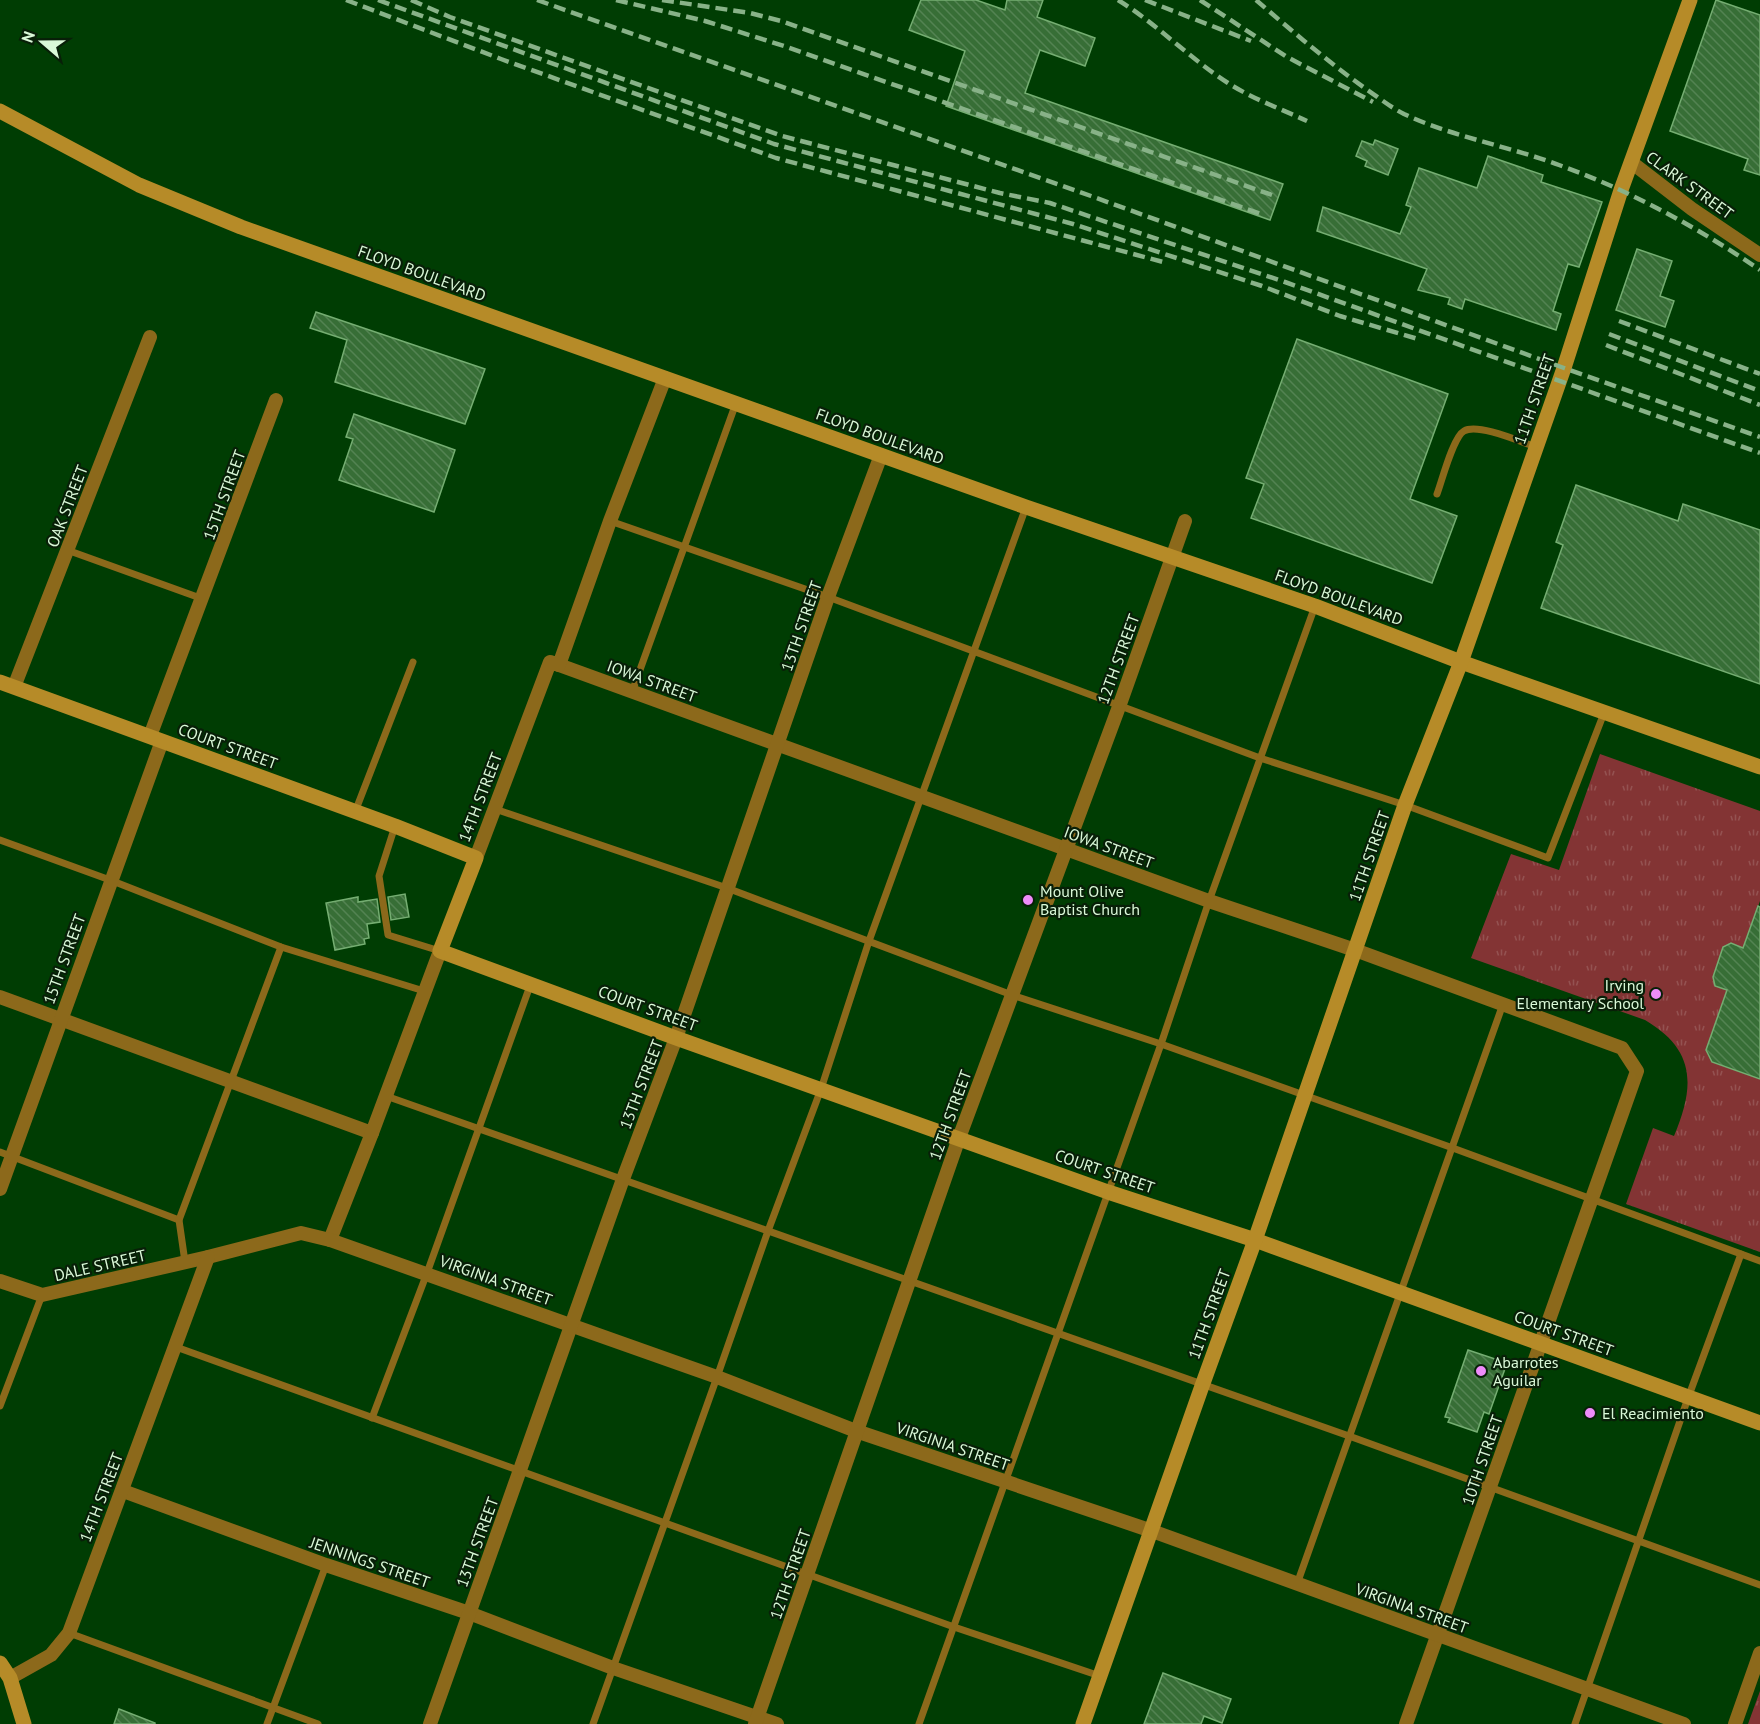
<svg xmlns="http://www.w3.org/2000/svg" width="1760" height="1724" viewBox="0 0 1760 1724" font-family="'PT Sans',sans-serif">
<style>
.park{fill:url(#park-tufts)}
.building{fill:url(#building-back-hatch);stroke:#75ae72;stroke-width:1.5}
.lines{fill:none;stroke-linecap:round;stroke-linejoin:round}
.lane{stroke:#8c691b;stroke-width:7}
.street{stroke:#8c691b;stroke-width:14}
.secondary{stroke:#b68b28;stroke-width:15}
.rail{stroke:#88b288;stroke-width:4.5;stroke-dasharray:12 6;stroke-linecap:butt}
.poi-dot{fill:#ee8cf9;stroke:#081f08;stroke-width:2}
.labels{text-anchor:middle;stroke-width:4.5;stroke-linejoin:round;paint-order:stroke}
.street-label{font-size:16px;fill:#daf8d8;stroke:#081f08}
.poi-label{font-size:16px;fill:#daf8d8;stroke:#081f08;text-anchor:start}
</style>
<defs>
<pattern id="park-tufts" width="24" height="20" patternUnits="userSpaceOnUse" patternTransform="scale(1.5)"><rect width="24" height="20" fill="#833434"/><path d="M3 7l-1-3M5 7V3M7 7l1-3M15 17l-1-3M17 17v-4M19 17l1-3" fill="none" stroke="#945251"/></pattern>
<pattern id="building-back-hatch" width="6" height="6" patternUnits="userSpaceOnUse" patternTransform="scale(1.5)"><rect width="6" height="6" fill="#376e36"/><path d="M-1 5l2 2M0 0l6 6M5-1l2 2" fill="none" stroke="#538352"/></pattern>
</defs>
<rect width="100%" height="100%" fill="#003d03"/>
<g class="park">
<path d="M1600,754l160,57v90l-17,47 -12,-5 -8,4 -10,30 3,9 11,4 33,89v173l-134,-48 27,-76 21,8c21,-50 22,-86 -29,-116l-174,-62 40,-104 48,16z"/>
<polygon points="1760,1691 1760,1724 1748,1724"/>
</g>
<g class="building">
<polygon points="921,0 976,0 1005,10 1007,0 1043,0 1037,17 1095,38 1085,66 1040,50 1025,93 1283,184 1270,220 946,106 965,51 909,30"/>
<polygon points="1716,0 1760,15 1760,175 1744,170 1748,159 1670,131"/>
<polygon points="1375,140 1398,149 1388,175 1365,166 1367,161 1356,156 1362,141 1373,145"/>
<polygon points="1488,156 1543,175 1541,182 1602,202 1579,267 1568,264 1553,311 1561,314 1556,330 1465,299 1462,309 1448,304 1450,298 1418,290 1427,269 1317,231 1323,207 1400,234 1411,207 1406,205 1419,168 1477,188"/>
<polygon points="1637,249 1672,261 1660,296 1674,301 1665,327 1616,310"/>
<polygon points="316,312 485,369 465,424 335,382 347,340 310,328"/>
<polygon points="1297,339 1448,394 1410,499 1457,516 1432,583 1251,518 1264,484 1246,478"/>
<polygon points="354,414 455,450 434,512 339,480 353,439 346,437"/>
<polygon points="1576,485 1678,521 1683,504 1760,530 1760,684 1541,608 1563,545 1556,542"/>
<polygon points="405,894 409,917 391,920 388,897"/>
<polygon points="358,897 358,902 377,899 380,922 367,924 369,938 364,939 365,944 335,950 326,903"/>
<polygon points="1758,906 1760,907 1760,1079 1712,1062 1706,1050 1727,990 1715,986 1713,977 1723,947 1731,943 1743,948"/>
<polygon points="1468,1350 1507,1363 1489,1414 1484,1412 1477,1432 1448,1422 1450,1418 1445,1417"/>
<polygon points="1163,1673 1231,1699 1222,1723 1204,1716 1201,1724 1144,1724"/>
<polygon points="119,1709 155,1723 155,1724 114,1724"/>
</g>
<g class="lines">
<g class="lane">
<path d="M1437,494c5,-13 16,-57 27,-63 14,-8 57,11 72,16"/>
<polyline points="610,521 828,597 1260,758 1405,805 1548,858 1604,713"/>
<polyline points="67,550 203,599"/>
<polyline points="632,692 736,403"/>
<polyline points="495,809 727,888 1012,995 1161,1044 1450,1147 1760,1261"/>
<polyline points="355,812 413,662"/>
<polyline points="395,826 379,876 388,935 440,951"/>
<polyline points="0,840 110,880 281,947 424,991"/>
<polyline points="386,1096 1349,1436 1760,1585"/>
<polyline points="0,1152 179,1220"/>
<polyline points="185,1262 179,1220 281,947"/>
<polyline points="176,1347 954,1627 1100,1676"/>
<polyline points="0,1406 42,1295"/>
<polyline points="372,1418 427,1273 531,983"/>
<polyline points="1297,1584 1503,1004"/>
<polyline points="69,1633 318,1724"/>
<polyline points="267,1724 326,1565"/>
<polyline points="593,1724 717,1377 768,1231 821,1089 869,941 1026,507"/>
<polyline points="919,1724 1161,1044 1209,901 1315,606"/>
<polyline points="1575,1724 1688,1398 1741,1254"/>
</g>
<g class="street">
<polyline points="1631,162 1692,209 1760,255"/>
<polyline points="559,665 1209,901 1355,950 1622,1048 1637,1071 1406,1724"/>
<polyline points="14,687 150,337"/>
<polyline points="150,736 276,400"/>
<polyline points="476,858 550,662 559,665 610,521 665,378"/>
<polyline points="0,997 372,1133"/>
<polyline points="0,1189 162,741"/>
<polyline points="330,1240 372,1133 440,951"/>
<polyline points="0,1281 42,1295 208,1257 301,1233 330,1240 717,1377 856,1431 1152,1531 1684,1724"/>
<polyline points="123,1491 326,1565 469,1613 613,1668 777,1724"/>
<polyline points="10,1678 51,1655 69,1633 208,1257"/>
<polyline points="430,1724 623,1179 676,1038 828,597 881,455"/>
<polyline points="755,1724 959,1138 1120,704 1185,521"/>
<polyline points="1735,1724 1760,1653"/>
</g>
<g class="secondary">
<polyline points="0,111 139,185 241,227 1026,507 1315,606 1461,662 1760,767"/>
<polyline points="0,682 395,826 476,858 440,951 676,1038 1108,1192 1255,1240 1760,1423"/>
<polyline points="0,1663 10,1678 24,1724"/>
<polyline points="1083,1724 1202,1386 1255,1240 1405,805 1461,662 1564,368 1621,190 1690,0"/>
</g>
<g class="rail">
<polyline points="346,0 501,59 776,158 1163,262"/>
<polyline points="378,0 774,144 1073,224 1262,286 1340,316 1418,339"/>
<polyline points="411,0 450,17 782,136 1000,193 1050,203 1285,282 1760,453"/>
<polyline points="537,0 1091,196 1564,368 1760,437"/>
<polyline points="616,0 705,21 784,46 1264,215"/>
<polyline points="662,0 750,13 781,21 1272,195"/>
<path d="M1118,0c39,24 71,58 110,83 25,16 53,26 79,38"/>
<polyline points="1145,0 1251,41"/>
<polyline points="1200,0 1287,57 1373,102"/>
<path d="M1256,0c36,31 71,61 110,89 12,8 24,18 38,25 49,23 104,32 155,51 72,26 138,62 201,105"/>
<polyline points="1619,321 1760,374"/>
<polyline points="1609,334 1760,391"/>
<polyline points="1606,345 1760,405"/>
</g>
</g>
<g class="poi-dot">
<circle cx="1028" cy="900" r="6"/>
<circle cx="1656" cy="994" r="6"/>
<circle cx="1481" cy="1371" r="6"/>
<circle cx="1590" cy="1413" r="6"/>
</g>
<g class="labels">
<g class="street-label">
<text transform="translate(1690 185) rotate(36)" y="6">CLARK STREET</text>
<text transform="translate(422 273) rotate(20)" y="6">FLOYD BOULEVARD</text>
<text transform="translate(1534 399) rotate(-71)" y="6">11TH STREET</text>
<text transform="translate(880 436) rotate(20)" y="6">FLOYD BOULEVARD</text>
<text transform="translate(224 495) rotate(-70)" y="6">15TH STREET</text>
<text transform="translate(67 506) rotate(-69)" y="6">OAK STREET</text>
<text transform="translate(1339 597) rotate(20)" y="6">FLOYD BOULEVARD</text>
<text transform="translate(801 626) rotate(-71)" y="6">13TH STREET</text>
<text transform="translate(1118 659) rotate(-70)" y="6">12TH STREET</text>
<text transform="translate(652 681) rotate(20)" y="6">IOWA STREET</text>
<text transform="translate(228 746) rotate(20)" y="6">COURT STREET</text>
<text transform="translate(480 797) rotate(-69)" y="6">14TH STREET</text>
<text transform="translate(1109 847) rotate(20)" y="6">IOWA STREET</text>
<text transform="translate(1369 856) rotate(-71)" y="6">11TH STREET</text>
<text transform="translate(64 959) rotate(-70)" y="6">15TH STREET</text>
<text transform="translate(648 1008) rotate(20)" y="6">COURT STREET</text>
<text transform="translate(641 1084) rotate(-69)" y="6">13TH STREET</text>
<text transform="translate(950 1115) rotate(-70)" y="6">12TH STREET</text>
<text transform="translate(1105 1171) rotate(19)" y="6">COURT STREET</text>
<text transform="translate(100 1265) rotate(-13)" y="6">DALE STREET</text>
<text transform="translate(496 1280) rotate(20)" y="6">VIRGINIA STREET</text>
<text transform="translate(1209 1314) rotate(-70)" y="6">11TH STREET</text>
<text transform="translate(1564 1333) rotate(20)" y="6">COURT STREET</text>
<text transform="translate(953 1446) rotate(19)" y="6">VIRGINIA STREET</text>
<text transform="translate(1482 1460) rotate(-71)" y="6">10TH STREET</text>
<text transform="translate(101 1497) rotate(-69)" y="6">14TH STREET</text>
<text transform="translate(477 1542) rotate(-70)" y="6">13TH STREET</text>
<text transform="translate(370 1562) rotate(19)" y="6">JENNINGS STREET</text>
<text transform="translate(790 1574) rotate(-71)" y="6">12TH STREET</text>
<text transform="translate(1412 1608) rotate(20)" y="6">VIRGINIA STREET</text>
</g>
<g class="poi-label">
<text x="1040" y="897">Mount Olive<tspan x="1040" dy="18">Baptist Church</tspan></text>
<text x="1644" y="991" text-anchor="end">Irving<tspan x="1644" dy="18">Elementary School</tspan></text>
<text x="1493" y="1368">Abarrotes<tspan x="1493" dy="18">Aguilar</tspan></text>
<text x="1602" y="1419">El Reacimiento</text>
</g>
</g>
<g transform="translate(42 42) rotate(290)" stroke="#081f08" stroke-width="4.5" paint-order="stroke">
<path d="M0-4.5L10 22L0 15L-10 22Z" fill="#daf8d8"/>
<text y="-9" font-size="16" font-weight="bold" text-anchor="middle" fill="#daf8d8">N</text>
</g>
</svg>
